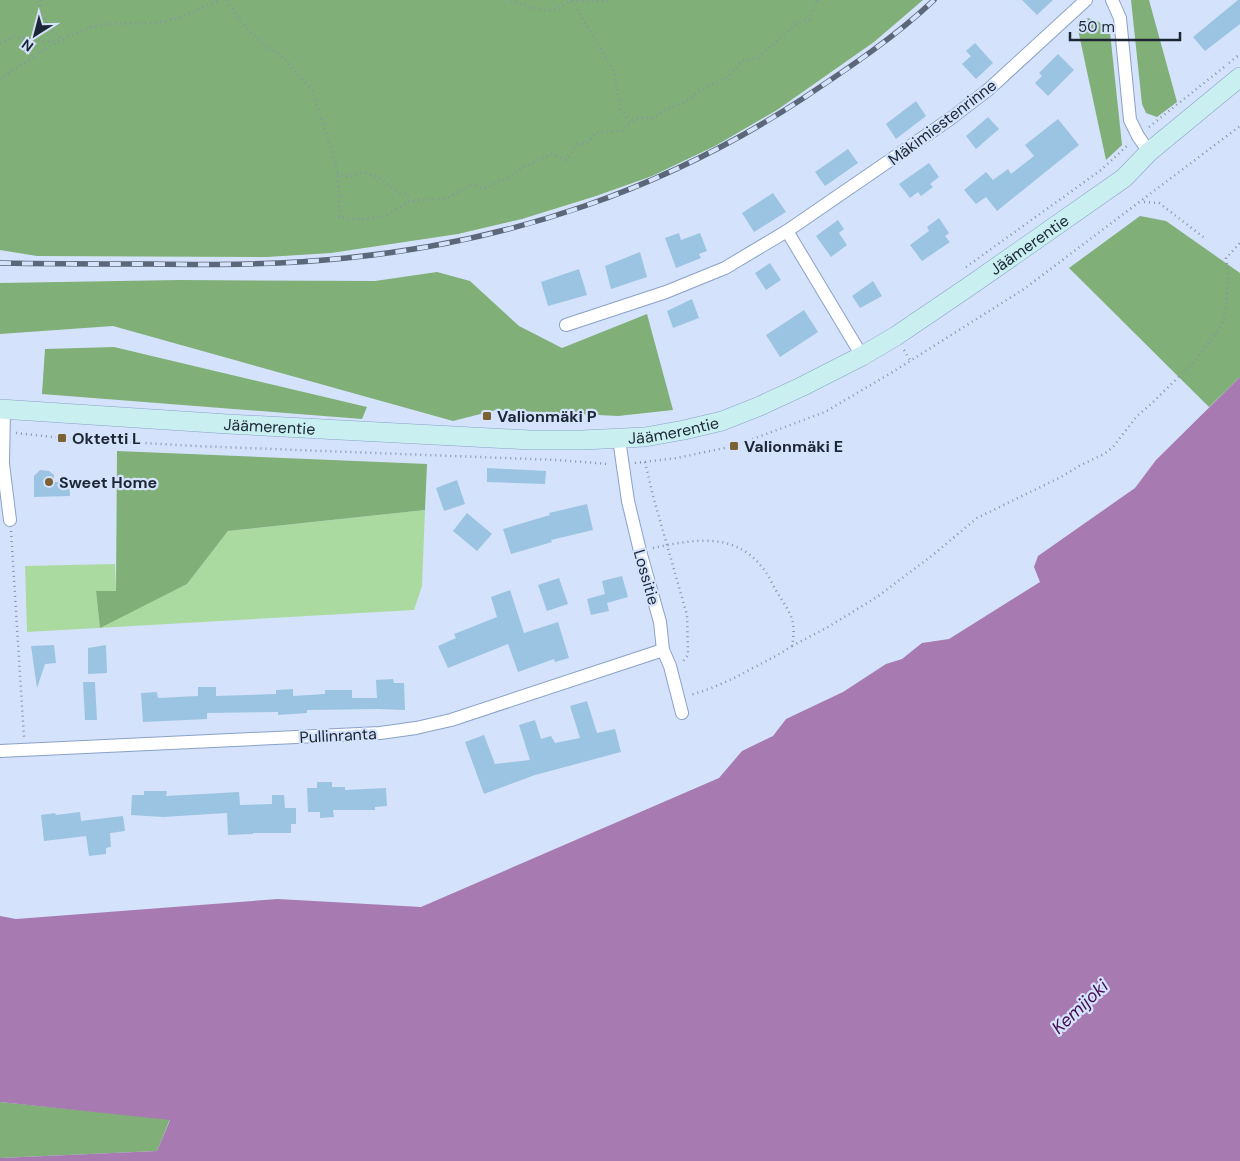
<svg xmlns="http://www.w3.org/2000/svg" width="1240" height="1161" viewBox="0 0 1240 1161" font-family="'DM Sans',sans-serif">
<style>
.green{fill:#abdaa1}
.forest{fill:#80af77}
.water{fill:#a77ab1}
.building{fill:#9bc4e2}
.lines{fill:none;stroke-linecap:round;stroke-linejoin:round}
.street-casing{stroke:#8aa1c7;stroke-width:14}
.secondary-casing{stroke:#8aa1c7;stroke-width:20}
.path{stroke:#8894a9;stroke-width:2.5;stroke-dasharray:1 4;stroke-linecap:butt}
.street{stroke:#fff;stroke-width:12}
.secondary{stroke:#caeff1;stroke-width:19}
.rail-casing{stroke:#5c677a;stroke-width:5.5}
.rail{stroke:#d4e3fb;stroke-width:4;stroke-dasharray:11;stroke-linecap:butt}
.poi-dot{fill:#7c6133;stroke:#d4e3fb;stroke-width:2}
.labels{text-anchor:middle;stroke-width:4.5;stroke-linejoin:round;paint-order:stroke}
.street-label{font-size:16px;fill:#1d2635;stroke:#d4e3fb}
.poi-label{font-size:16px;font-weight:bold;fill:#1d2635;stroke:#d4e3fb;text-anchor:start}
.water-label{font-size:18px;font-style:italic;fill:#460c52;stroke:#d4e3fb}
</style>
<rect width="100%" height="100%" fill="#d4e3fb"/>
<polygon class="green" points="425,510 422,586 414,610 27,632 25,566 115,564 116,591 96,591 100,627 187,584 228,531"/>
<g class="forest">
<polygon points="0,0 923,0 874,42 777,110 715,146 652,176 596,196 522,219 458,234 331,253 267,257 37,256 0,250"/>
<polygon points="1131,0 1149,0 1177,102 1157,117 1146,113 1142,104"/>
<polygon points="1088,18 1099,22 1110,32 1122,145 1106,160 1077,25"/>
<polygon points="1140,216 1166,221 1240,273 1240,377 1209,407 1069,268"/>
<polygon points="437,272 470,281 519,326 562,348 647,314 673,410 618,416 496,410 453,421 113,326 0,334 0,283 179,280 375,281"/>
<polygon points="114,347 367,407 362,419 42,394 45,349"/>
<polygon points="117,451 427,464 425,510 228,531 187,584 100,628 96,591 116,591"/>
<polygon points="0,1102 170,1119 157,1151 0,1158"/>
</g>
<polygon class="water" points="1240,377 1240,1161 0,1161 0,1158 157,1151 170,1120 0,1102 0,916 16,919 278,899 421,907 719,778 742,751 773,736 786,719 843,692 886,664 902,659 922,643 949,639 1040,582 1034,567 1038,556 1135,488 1156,460"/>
<g class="building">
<polygon points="1022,0 1053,0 1037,15"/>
<polygon points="1238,0 1240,0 1240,24 1205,51 1193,37"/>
<polygon points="975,43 993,63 976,79 962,64 971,56 966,51"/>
<polygon points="1058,54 1074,70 1048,96 1035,83 1042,76 1039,73"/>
<polygon points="916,101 926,116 896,139 886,124"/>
<polygon points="988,117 999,129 976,149 966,136"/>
<polygon points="1058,119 1079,145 997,211 986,197 976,204 964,190 986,172 993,180 1008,169 1011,174 1034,156 1025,145"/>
<polygon points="848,149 858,163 825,186 815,172"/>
<polygon points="929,163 939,177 930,184 933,187 921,196 918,192 910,198 899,184"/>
<polygon points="773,193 786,212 754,232 742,213"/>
<polygon points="939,218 949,233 945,236 950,242 922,261 910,245 929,231 927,227"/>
<polygon points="838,220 844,229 839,233 847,245 831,257 816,236"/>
<polygon points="679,233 681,240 700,233 707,251 699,254 701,258 676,268 665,238"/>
<polygon points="640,252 647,277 611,289 605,266"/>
<polygon points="770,263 781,280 766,290 755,273"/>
<polygon points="579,269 587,295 548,306 541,282"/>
<polygon points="873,281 882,296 860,308 852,296"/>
<polygon points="692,299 699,318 673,328 667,311"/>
<polygon points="804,310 818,332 780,357 766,335"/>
<polygon points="487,468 546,471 545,484 487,482"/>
<polygon points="40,470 49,471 54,475 54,482 69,482 70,496 34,497 34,476"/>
<polygon points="457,480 465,504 444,511 436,488"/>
<polygon points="587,504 593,530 551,540 552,542 511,554 503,529 550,515 549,513"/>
<polygon points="467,513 492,534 477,551 453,531"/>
<polygon points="622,576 628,597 607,603 609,611 591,615 587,599 605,594 602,581"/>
<polygon points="559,578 568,604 547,611 538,585"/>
<polygon points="510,590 524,633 558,622 569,658 555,662 554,659 518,672 508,644 448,668 438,646 456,638 454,634 497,617 491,597"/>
<polygon points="54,645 56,663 45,664 37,688 31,646"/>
<polygon points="106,645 107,673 88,674 88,648"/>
<polygon points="393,679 394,683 404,683 405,710 377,709 307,710 307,713 278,715 278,712 207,713 207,719 143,722 141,693 157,692 158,698 198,696 198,687 216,687 216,696 276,694 276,690 293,689 293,696 325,694 325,690 352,690 352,698 377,698 376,680"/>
<polygon points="83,682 95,682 97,720 85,720"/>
<polygon points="587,701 597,733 615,729 621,752 535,775 484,794 465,742 484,735 495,764 530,760 519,725 535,720 541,739 551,736 555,743 580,738 570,706"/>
<polygon points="317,782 332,782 332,787 345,787 345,790 386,788 387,806 375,807 375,810 333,810 334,817 320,818 320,812 308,812 307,788 317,788"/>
<polygon points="144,791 167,791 166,796 239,792 240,805 272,804 272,795 284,795 285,808 296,808 296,824 291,824 291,833 253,833 253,834 228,835 227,813 163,817 131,815 132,795 144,795"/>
<polygon points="80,812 81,821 123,816 125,831 110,833 111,847 106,848 106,854 89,856 86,836 44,841 41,815 55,813 56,815"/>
</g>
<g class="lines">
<g class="street-casing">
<g id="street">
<polyline points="1112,0 1120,18 1130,120 1138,136 1149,152"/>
<polyline points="787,231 862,356"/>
<polyline points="566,325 666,292 725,268 787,231 950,119 989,89 1086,0"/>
<polyline points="4,409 3,464 10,520"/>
<polyline points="619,439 628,501 640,551 660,622 663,650 670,666 682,713"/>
<polyline points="0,751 380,733 416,728 451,720 663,650"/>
</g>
</g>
<g class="secondary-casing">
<g id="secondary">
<path id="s1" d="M0,409l228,15 302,16h52l63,-3 39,-7 38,-9 38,-15 41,-19 61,-31 34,-20 78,-53 150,-105 25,-26 91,-75"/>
</g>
</g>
<g class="path">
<polyline points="41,0 39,11 54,33 62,39"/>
<path d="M227,0l13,21 22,23 19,11 31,35 24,74 3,27v26l9,2h19l17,-3 26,-15 37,-3 25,-13 13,3 24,-11 14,-10 29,-13 14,6 12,-16 11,-2 7,-10 26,-1c12,-14 14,-14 31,-13l13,-9 16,-5 18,-14 28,-13 14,-16 16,-3 39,-35 13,-4 8,-19"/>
<polyline points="511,0 532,8 552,11 572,1 608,0"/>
<polyline points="572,1 614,71 620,108 630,121"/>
<polyline points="0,43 14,36 46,42 58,40"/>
<polyline points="1229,63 1240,54"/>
<path d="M0,80c28,-20 54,-39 86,-51 27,-10 57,-2 84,-9 17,-4 33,-13 49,-20"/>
<polyline points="1149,127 1224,67"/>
<polyline points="337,173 348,177 362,172 378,177 400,193 406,194 410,200"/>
<polyline points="1144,202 1159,203 1206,239"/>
<polyline points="966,267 1101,170 1129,144"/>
<polyline points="904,350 910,360"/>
<polyline points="487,416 514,415 572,418 573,424"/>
<polyline points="16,433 62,438 195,446 556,460 610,464"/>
<polyline points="645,462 653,496 687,615 688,655 682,663"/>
<polyline points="635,463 677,458 734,446 825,412 891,373 1024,289 1240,126"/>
<polyline points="11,531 24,738"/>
<path d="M653,548c38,-8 80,-17 108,18 7,7 11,18 16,26 13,21 20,28 15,54 -13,9 -26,15 -41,23 -20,11 -39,20 -61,26"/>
<polyline points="792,646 828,627 877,597 934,554 977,518 1061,477 1079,466 1104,454 1113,447 1137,416 1151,404 1192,364 1216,333 1223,321 1226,308 1228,273 1226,258 1240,243"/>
</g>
<use href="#street" class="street"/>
<use href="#secondary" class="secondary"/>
<g class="rail-casing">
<path id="rail" d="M0,263c50,1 100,1 151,1 65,1 130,1 195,-6 163,-16 319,-69 456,-159 45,-30 92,-61 132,-99"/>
</g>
<use href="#rail" class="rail"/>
</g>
<g class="poi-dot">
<rect x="482" y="411" width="10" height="10" rx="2.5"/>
<rect x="57" y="433" width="10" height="10" rx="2.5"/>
<rect x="729" y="441" width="10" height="10" rx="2.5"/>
<circle cx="49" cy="482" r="5"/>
</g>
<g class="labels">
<g class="street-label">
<text transform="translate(942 122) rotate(-37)" y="6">Mäkimiestenrinne</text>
<text dy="6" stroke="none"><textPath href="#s1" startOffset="1080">Jäämerentie</textPath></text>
<text dy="6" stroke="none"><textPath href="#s1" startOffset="270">Jäämerentie</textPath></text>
<text dy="6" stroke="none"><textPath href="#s1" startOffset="675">Jäämerentie</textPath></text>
<text transform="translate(647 577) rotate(74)" y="6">Lossitie</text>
<text transform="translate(338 735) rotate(-3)" y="6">Pullinranta</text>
</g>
<g class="poi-label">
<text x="497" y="422">Valionmäki P</text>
<text x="72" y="444">Oktetti L</text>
<text x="744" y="452">Valionmäki E</text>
<text x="59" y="488">Sweet Home</text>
</g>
<g class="water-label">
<text transform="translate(1080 1007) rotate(-43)" y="6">Kemijoki</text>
</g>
</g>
<g transform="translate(35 35) rotate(216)" stroke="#d4e3fb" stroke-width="4" paint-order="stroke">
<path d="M0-4L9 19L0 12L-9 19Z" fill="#1d2635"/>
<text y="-8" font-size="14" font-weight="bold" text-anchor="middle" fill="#1d2635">N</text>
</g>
<path d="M1070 32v8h110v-8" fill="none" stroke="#1d2635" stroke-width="2.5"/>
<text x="1078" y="32" font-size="15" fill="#1d2635" stroke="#d4e3fb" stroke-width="4" paint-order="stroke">50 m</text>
</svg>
